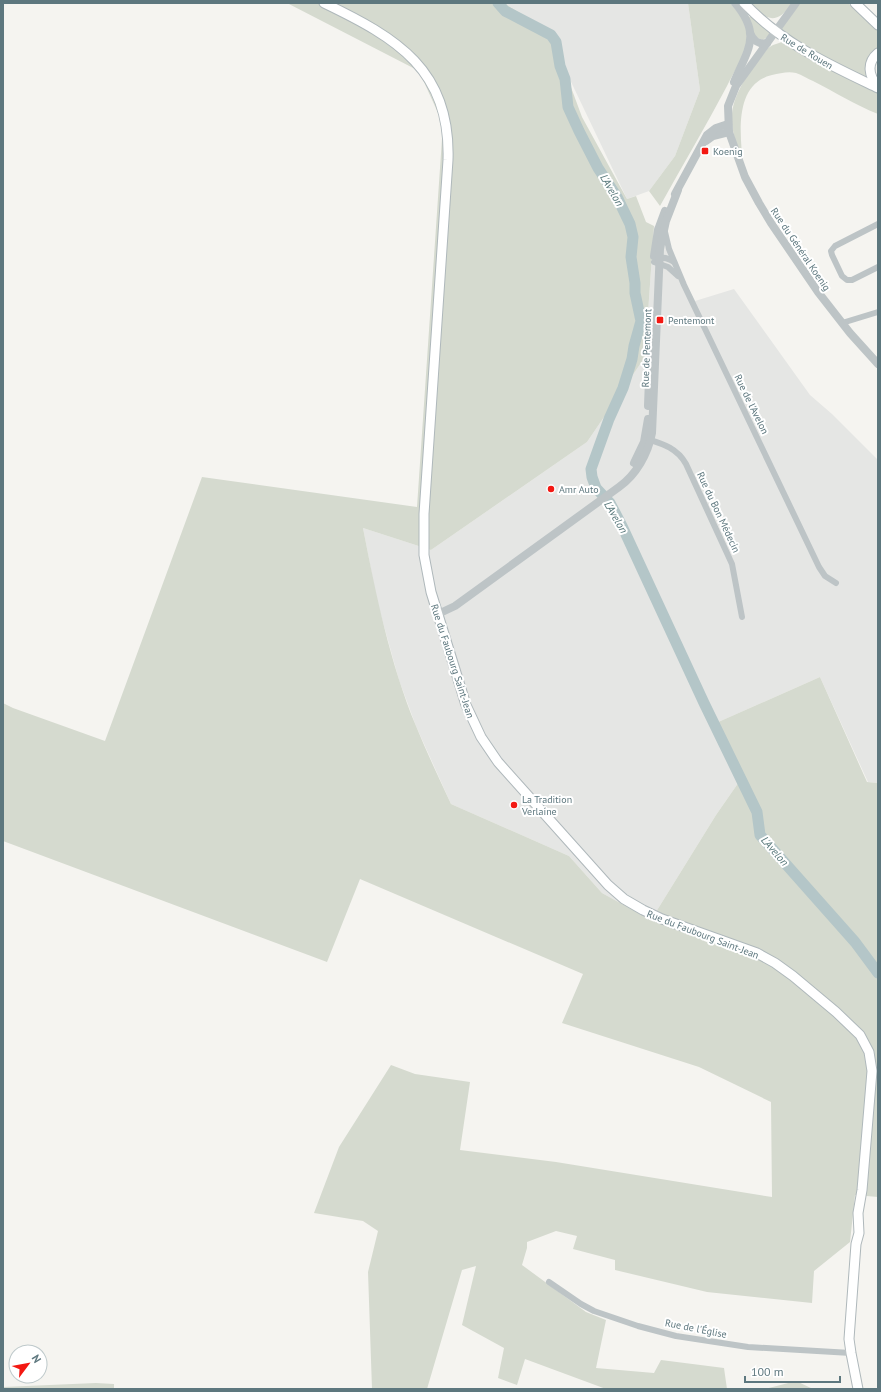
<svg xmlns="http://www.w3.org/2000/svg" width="881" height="1392" viewBox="0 0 881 1392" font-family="'PT Sans',sans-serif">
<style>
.built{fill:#e5e6e4}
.green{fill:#d5dacf}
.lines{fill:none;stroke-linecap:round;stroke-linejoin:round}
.river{stroke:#b4c6c8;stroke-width:11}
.secondary-casing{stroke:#afb8bb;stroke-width:11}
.minor{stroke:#bdc4c6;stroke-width:6}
.tertiary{stroke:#bdc4c6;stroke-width:8}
.secondary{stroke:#fff;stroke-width:9}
.poi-dot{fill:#f31812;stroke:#fff;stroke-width:1.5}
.labels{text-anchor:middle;stroke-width:4;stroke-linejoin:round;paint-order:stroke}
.street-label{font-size:10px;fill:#5d777e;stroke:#fff}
.poi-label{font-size:10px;fill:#5d777e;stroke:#fff;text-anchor:start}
.water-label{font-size:11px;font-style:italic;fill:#58787b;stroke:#fff}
</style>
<rect width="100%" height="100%" fill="#f5f4f0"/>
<g class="built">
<polygon points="506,3 688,3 700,90 675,156 649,191 627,199 562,63 557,36 507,5"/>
<polygon points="654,226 695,301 734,289 810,395 832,414 878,460 878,783 868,782 820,677 716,723 741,779 716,815 651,920 602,893 569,856 451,804 416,726 399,680 377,601 363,528 431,550 587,442 645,357"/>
</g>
<g class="green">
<path d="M287,3h219l1,2 50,31 5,27 20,54 45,82 9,-3 10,26 8,4 -9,131 -58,85 -156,108 -68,-22c13,67 27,135 53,198 11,27 23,52 35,78l118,52 33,37 49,27 65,-105 25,-36 -25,-56 104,-46 47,105 11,1v414l-23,-2 -5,47 -36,29 -2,32 -105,-11 -92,-22v-10l-42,-11 4,-13 -21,-5 -29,11v6l-5,17 64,47 20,8 -10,48 58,5 7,-13 63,8 3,21h-121l-81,-30 -8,26 -19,-7 6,-30 -42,-23 14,-59 -14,4 -35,119h-55l-4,-117 10,-41 -15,-10 -49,-8 25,-66 52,-82 24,9 55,8 -10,68 96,12 216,35 -1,-95 -72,-35 -137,-44 21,-49 -223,-95 -33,83 -324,-121v-138l10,5 92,33 97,-264 215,30 26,-383 -24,-53z"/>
<path d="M688,3h42c9,10 18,21 17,35 -1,17 -13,33 -20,48 -21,40 -45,80 -67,120l-11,-15 26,-35 25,-66z"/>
<path d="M748,3h44c-16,24 -27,16 -44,0z"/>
<polygon points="800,3 848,3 878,31 878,49 869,80 809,49 780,31"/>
<polygon points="752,16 771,34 763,40 755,37 749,20 749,17"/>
<path d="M782,42l96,50v22c-23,-9 -43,-22 -65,-33 -5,-2 -11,-6 -17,-8 -7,-2 -16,0 -24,2 -38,9 -32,59 -29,89 -3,-11 -8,-22 -10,-33 -7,-33 17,-59 35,-83l5,-3z"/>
<polygon points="796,1381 813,1389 765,1389"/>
<polygon points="96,1383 114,1384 114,1389 3,1389 3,1387"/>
</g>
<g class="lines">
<polyline class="river" points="498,3 505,11 551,35 556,42 560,66 565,79 568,107 579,131 598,168 617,197 630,224 633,237 631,257 635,283 635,293 641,321 634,346 632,359 623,388 609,419 591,469 592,477 596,488 610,503 622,526 704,703 757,812 760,835 855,942 878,973"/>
<g class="secondary-casing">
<g id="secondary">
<path d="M324,3c73,35 127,67 124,157l-24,354v41l7,37 35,113 15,32 17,25 110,123 16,14 19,11 19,9 95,34 18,10 18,13 43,36 24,23 9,17 3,19 -10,119 -4,23 1,20 -3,11 -7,95 2,14 7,36"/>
<path d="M744,3c39,41 84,61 134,85"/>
<polyline points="855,3 878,25"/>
<path d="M878,53c-12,10 -9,23 0,34"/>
</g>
</g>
<g class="minor">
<polyline points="878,224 835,246 831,251 832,255 842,276 847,280 852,280 878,267"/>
<polyline points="665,232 669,249 684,285 819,567 825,576 836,583"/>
<path d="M674,262c-7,-5 -14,-6 -20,0l14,5 10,9"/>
<polyline points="842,323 878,312"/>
<path d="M647,439c16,5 30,9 39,25l46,100 10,53"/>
<polyline points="549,1282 581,1304 594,1311 638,1326 676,1336 748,1347 851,1353"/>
</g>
<g class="tertiary">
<polyline points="796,3 736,86 728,106 729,132 745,177 759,203 771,223 818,292 850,333 878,364"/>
<path d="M750,33c3,7 9,12 17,10"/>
<path d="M734,82c14,-33 28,-47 1,-79"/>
<polyline points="706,141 713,136 729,132"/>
<polyline points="675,194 707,135 716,128 728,124"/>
<polyline points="654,256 658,230 665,211"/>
<polyline points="648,406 651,325"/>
<polyline points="634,463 644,442 648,419"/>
<path d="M438,614l17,-8 164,-119c17,-12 29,-33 33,-54l8,-184 6,-28 12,-31"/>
</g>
<use href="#secondary" class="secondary"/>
</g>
<g class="poi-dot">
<rect x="701" y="147" width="8" height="8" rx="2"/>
<rect x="656" y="316" width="8" height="8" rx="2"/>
<circle cx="551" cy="489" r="4"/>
<circle cx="514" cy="805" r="4"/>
</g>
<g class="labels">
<g class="street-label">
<text transform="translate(807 51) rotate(31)" y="4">Rue de Rouen</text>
<text transform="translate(801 249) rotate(56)" y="4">Rue du Général Koenig</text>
<text transform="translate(646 348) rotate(-88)" y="4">Rue de Pentemont</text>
<text transform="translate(752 404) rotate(64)" y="4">Rue de l'Avelon</text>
<text transform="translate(719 512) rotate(65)" y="4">Rue du Bon Médecin</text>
<text transform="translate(453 661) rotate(72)" y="4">Rue du Faubourg Saint-Jean</text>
<text transform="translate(703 934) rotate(21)" y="4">Rue du Faubourg Saint-Jean</text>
<text transform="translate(696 1328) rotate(11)" y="4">Rue de l'Église</text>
</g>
<g class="poi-label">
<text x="713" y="155">Koenig</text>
<text x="668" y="324">Pentemont</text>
<text x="559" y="493">Amr Auto</text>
<text x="522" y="803">La Tradition<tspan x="522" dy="12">Verlaine</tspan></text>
</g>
<g class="water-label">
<text transform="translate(612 190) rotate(60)" y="4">L'Avelon</text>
<text transform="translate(616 517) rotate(60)" y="4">L'Avelon</text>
<text transform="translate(775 851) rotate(49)" y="4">L'Avelon</text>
</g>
</g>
<rect width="881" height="1392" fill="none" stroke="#5d777e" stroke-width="8"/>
<g transform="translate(28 1364) rotate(58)"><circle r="19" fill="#ffffff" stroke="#bec9cb"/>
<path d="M0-3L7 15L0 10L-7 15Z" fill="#f31812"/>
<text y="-6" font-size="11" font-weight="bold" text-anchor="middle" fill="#5d777e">N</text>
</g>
<path d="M745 1376v6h95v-6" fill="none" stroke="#5d777e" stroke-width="2"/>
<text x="751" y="1376" font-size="12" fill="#5d777e" stroke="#ffffff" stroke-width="3" paint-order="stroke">100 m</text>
</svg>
